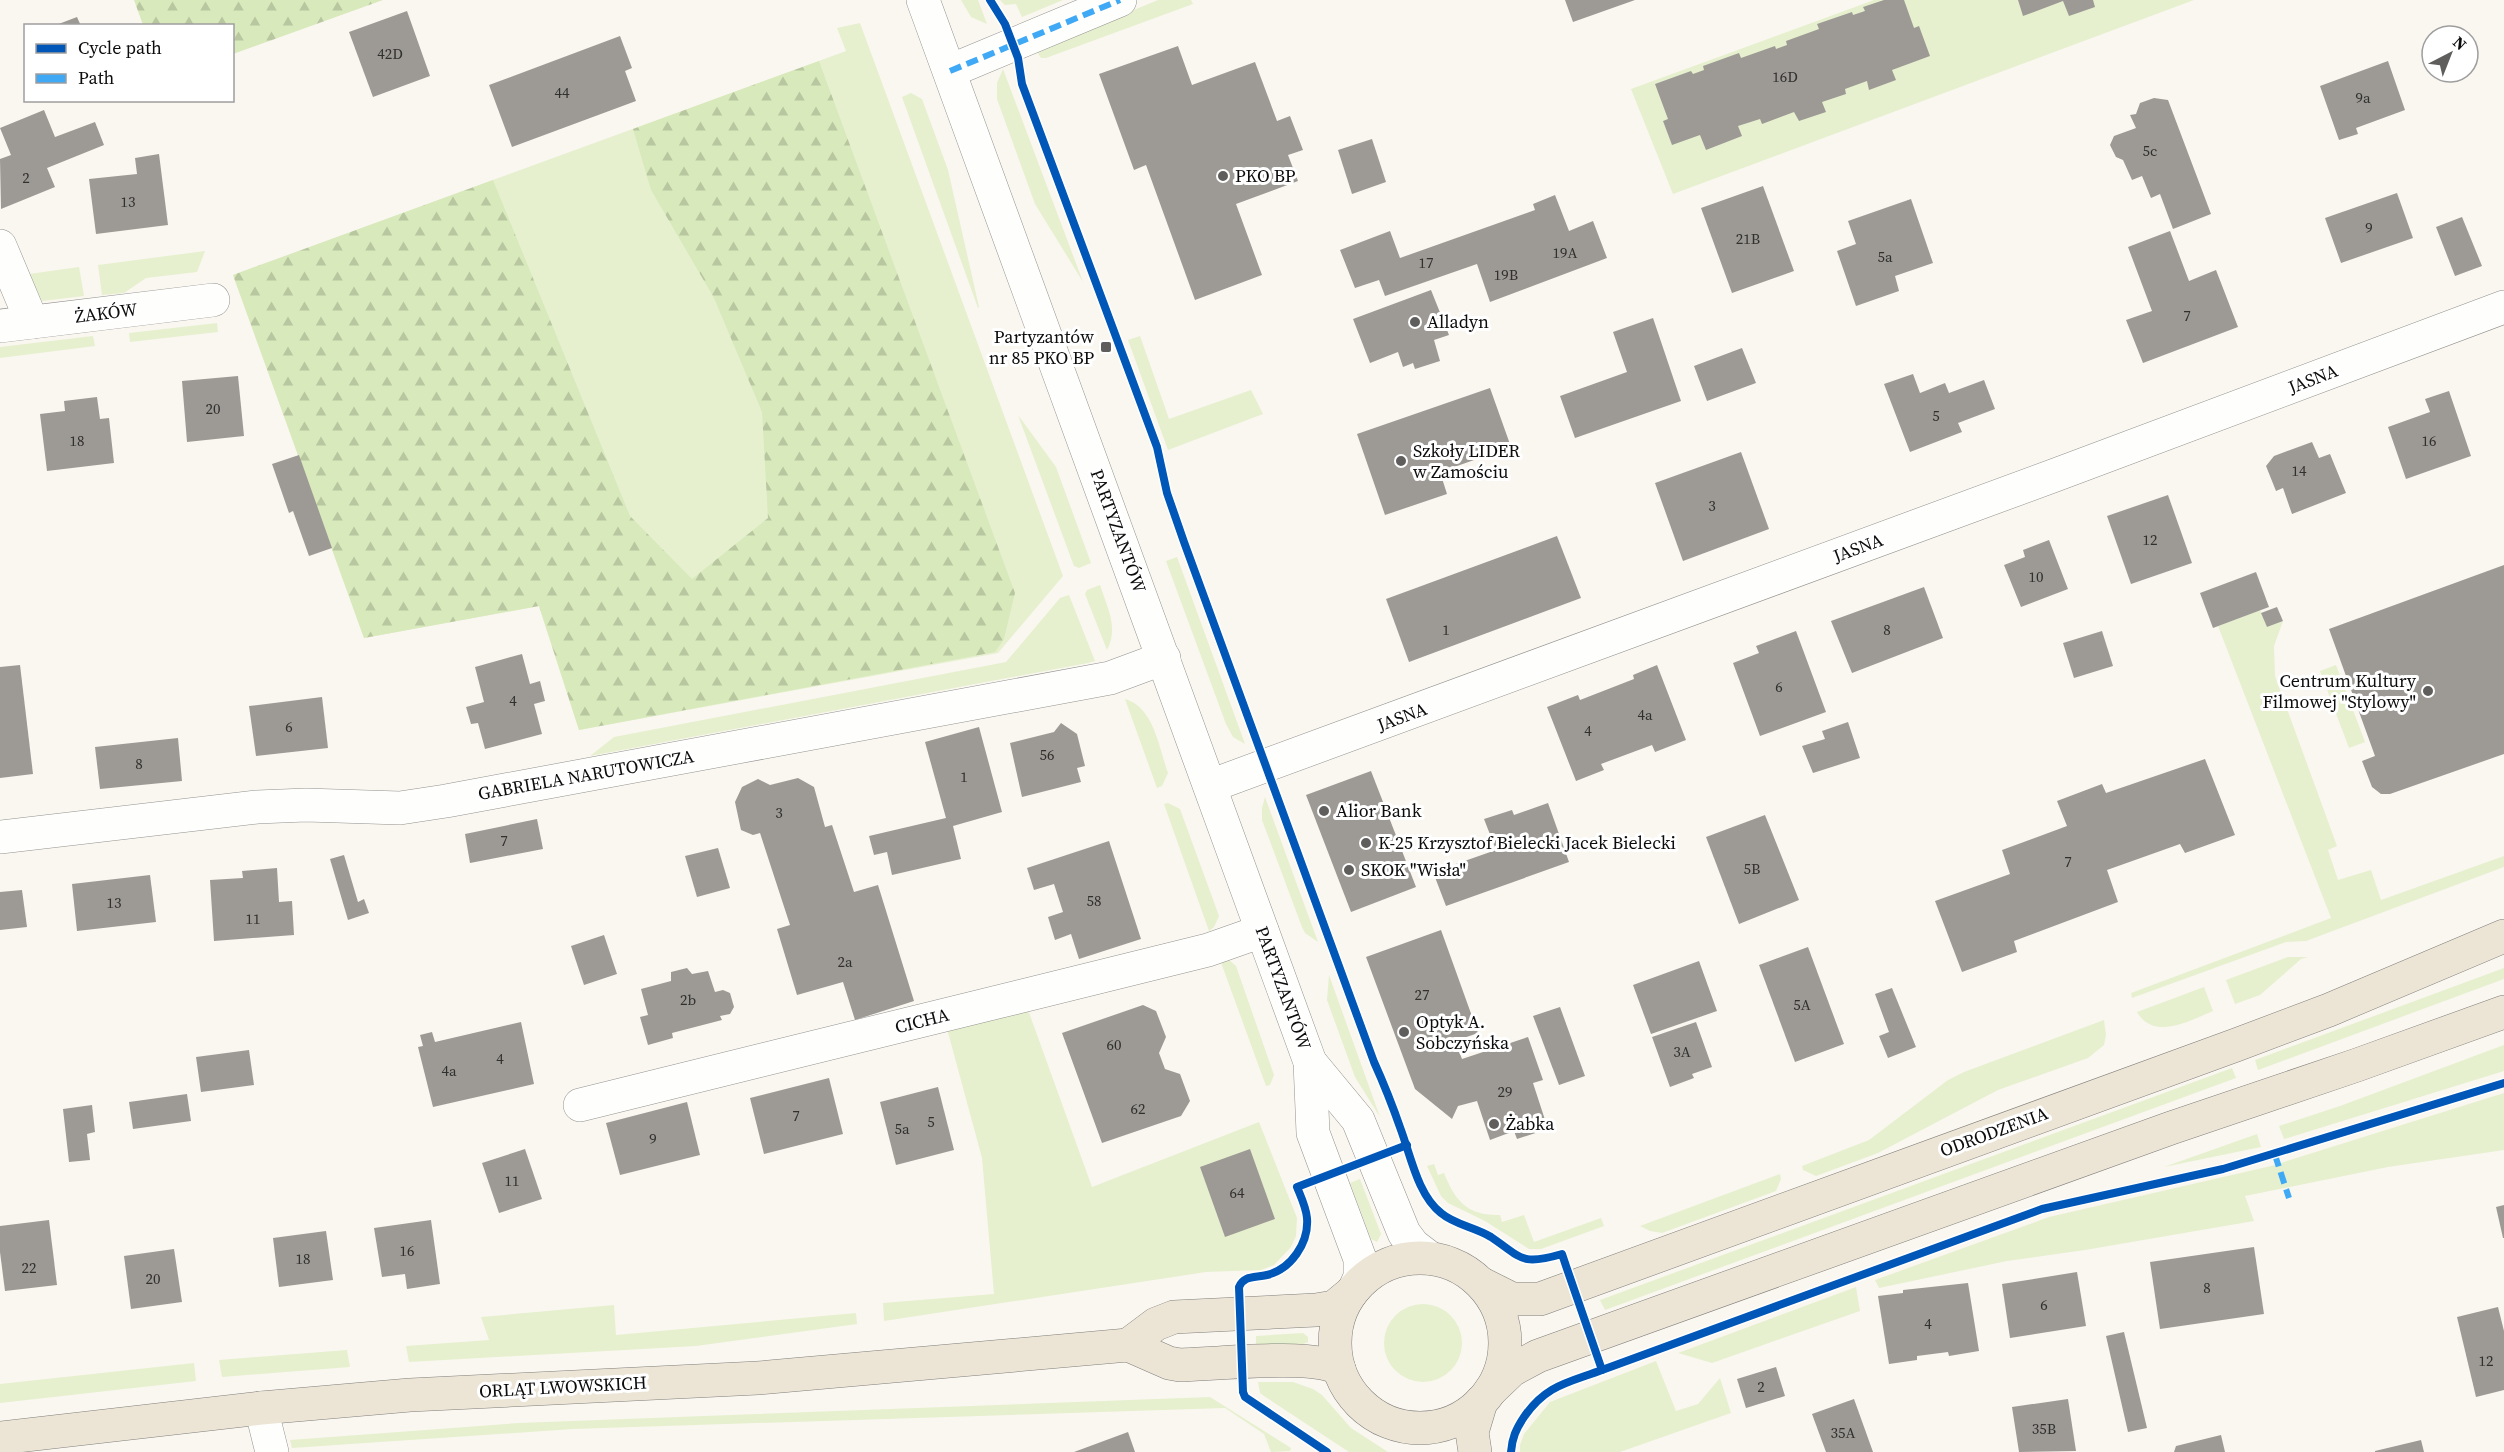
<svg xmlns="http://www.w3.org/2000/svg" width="2504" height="1452" viewBox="0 0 2504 1452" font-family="'Source Serif 4',serif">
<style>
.grass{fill:#e6f0ce}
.forest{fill:url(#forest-firs)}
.building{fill:#9d9a96}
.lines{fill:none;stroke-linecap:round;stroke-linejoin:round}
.minor-casing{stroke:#93928f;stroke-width:34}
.major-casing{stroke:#807f7c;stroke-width:34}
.minor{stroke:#fefefd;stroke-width:33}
.major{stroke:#ece5d6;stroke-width:33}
.quiet{stroke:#3fa9f5;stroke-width:6;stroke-dasharray:12 6;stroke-linecap:butt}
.cycleway-casing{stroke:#fff;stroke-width:11}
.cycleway{stroke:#0057b8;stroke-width:8}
.poi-dot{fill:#5f5e5c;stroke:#fff;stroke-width:2}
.labels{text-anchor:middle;stroke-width:6;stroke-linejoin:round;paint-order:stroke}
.number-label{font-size:15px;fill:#30302e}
.poi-label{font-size:18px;fill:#0c0c0c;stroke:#fff;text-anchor:start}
.street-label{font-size:18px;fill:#0c0c0c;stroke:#fff}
</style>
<defs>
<pattern id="forest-firs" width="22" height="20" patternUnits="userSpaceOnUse" patternTransform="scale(1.5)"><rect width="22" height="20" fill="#d8e9bc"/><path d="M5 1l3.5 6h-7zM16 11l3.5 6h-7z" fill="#b8c7a0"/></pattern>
</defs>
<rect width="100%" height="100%" fill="#faf7f0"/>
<g class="grass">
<polygon points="961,0 978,0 987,24 971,17"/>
<polygon points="1000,0 1063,0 1022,17 1016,4 1005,5"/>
<polygon points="1158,0 1191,0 1193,4 1046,58 1041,58 1036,50"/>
<polygon points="1874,0 2194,0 1673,194 1631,89"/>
<polygon points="860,23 1063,576 998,653 579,730 539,606 364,638 233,275 846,51 837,28"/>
<polygon points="1003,69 1083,282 1035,204 997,99 997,83"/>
<polygon points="911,93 922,99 948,170 979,307 978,308 902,97"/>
<polygon points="205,251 197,272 146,278 124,293 102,295 98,265"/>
<polygon points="79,267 84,296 42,301 29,274"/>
<polygon points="217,323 218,332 130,342 129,333"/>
<polygon points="93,336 95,346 0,358 0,347"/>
<polygon points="1140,336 1169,419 1251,390 1263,414 1168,450 1128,340"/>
<polygon points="1018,415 1056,467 1091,563 1079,568 1074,566"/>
<polygon points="1177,557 1245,744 1233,737 1226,724 1166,561"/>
<path d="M1100,585c7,22 19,43 7,65l-22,-56 2,-4z"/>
<polygon points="1069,595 1095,661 1088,663 590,756 614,737 1006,662 1060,598"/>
<polygon points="2260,610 2267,627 2283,621 2274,646 2275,676 2337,846 2328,850 2338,880 2371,870 2381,900 2504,856 2504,867 2306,941 2286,942 2132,998 2131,993 2331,918 2218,626"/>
<polygon points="2336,665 2365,742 2349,748 2320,671"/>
<path d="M1125,699c29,8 34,49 43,74l-6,13 -5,2z"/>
<polygon points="1265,797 1318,942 1305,933 1302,927 1262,820 1262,808"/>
<polygon points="1168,803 1180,809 1219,916 1214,927 1209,931 1164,804"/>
<polygon points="1219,957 1228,959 1236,966 1274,1075 1270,1085 1266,1086"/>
<polygon points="2288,957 2308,957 2301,959 2260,995 2235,1004 2226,980"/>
<polygon points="2504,968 2504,979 2258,1070 2255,1060"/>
<polygon points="1329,975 1380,1117 1355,1077 1327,1000"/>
<path d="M2204,987l9,24c-24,10 -59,30 -76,1z"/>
<polygon points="1027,1007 1092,1187 1259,1122 1297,1218 1296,1236 1291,1247 1274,1265 1261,1270 1206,1272 884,1321 883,1303 994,1294 982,1158 946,1025"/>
<polygon points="2104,1020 2106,1035 2104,1045 2088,1058 1998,1090 1878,1153 1816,1176 1803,1170 1802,1166 1869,1140 1948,1080 1964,1072"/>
<polygon points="2504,1045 2504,1071 2284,1139 2279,1126 2340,1106"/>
<polygon points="2232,1068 2236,1078 1605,1310 1600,1300"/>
<polygon points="2504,1093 2504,1150 2388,1167 2245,1196 2254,1221 2085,1250 2007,1261 1879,1288 1875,1280 2049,1217 2271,1166"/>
<polygon points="2257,1134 2261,1147 2164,1167"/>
<path d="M1434,1164l4,11 6,-2c11,28 24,43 56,42l2,7 22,-7 10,27 67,-24 3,8 -63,23h-12l-44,-28 -37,-18 -7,-7 -14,-30z"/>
<polygon points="1780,1174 1781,1179 1776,1191 1662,1233 1650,1231 1640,1226"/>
<polygon points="1360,1179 1381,1234 1377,1242 1371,1239 1350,1183"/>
<polygon points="1856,1287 1860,1311 1712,1363 1678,1353"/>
<circle cx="1423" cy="1343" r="39"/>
<polygon points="614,1305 616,1335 856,1313 857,1324 696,1346 409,1362 406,1346 489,1340 481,1317"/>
<polygon points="1303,1333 1308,1337 1308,1342 1303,1344 1256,1345 1256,1336"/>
<polygon points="347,1350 350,1367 222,1377 219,1360"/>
<polygon points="1656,1361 1676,1411 1698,1404 1720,1378 1731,1413 1620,1452 1520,1452 1520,1445 1524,1434 1550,1402"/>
<polygon points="194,1363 196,1381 0,1403 0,1384"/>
<polygon points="1258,1382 1293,1382 1313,1389 1322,1395 1351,1428 1388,1452 1349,1452 1264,1396 1260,1393"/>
<polygon points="1210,1397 1291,1448 1290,1451 1271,1452 1264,1434 1225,1408 573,1429 292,1448 290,1440 519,1423"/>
</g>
<g class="forest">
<polygon points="134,0 383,0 233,54 232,26 143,25"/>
<polygon points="819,61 1015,593 1004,639 995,652 579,730 539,606 364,638 233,275 493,180 630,516 692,579 768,518 762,412 714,298 651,190 633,129"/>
</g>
<g class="building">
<polygon points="1565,0 1635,0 1573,22"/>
<polygon points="1884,0 1904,0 1914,28 1919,26 1930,56 1892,70 1896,80 1869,90 1867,81 1845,89 1846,94 1822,102 1826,112 1799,121 1794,112 1762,124 1760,119 1738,126 1742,136 1706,150 1700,135 1672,145 1663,121 1668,119 1655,84 1691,71 1693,74 1704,70 1703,66 1739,53 1741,58 1775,46 1776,49 1787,45 1786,41 1819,29 1817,24 1852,12 1853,15 1865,11 1863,7"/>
<polygon points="2018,0 2093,0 2095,7 2069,16 2063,1 2023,16"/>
<polygon points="407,11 430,76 373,97 349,32"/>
<polygon points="77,17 81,26 56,26 56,25"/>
<polygon points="620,36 632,68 625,71 636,101 512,147 489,85"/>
<polygon points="1178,46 1192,85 1255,62 1277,121 1290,116 1303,150 1288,155 1298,181 1236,204 1262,275 1195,300 1146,165 1134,170 1099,74"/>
<polygon points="2388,61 2405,110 2356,128 2358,134 2339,140 2320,86"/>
<polygon points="2154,98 2168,100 2211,214 2173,229 2160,194 2151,198 2142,176 2132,180 2123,160 2116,157 2110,145 2114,136 2136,128 2130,115 2136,114 2140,103"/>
<polygon points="44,110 55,137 95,122 104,145 47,168 55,187 1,209 0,159 11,155 0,128"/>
<polygon points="1372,139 1386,182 1352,194 1338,150"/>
<polygon points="159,154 168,225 96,234 89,179 137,174 135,158"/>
<polygon points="1763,186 1794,271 1732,293 1701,208"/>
<polygon points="2397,193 2413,238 2341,263 2325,218"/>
<polygon points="1555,195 1569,231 1593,221 1607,258 1490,302 1477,264 1385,296 1379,280 1355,288 1340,250 1390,231 1400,258 1535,210 1533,204"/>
<polygon points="1911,199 1933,263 1895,276 1899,291 1856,306 1837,251 1856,244 1848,221"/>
<polygon points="2462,217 2482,266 2455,276 2436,227"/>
<polygon points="2170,231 2189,281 2216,270 2238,327 2143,363 2126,320 2152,311 2128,247"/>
<polygon points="1431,290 1449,335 1434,340 1440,361 1415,369 1413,363 1403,367 1398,352 1370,363 1353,319"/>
<polygon points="1653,318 1681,401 1575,438 1560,396 1627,372 1613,332"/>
<polygon points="1742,348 1756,383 1707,401 1694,366"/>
<polygon points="1913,374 1920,393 1945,383 1949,393 1984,380 1995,409 1958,423 1962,432 1910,452 1884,384"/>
<polygon points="238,376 244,436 187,442 182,381"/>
<polygon points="1490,388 1511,447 1440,472 1447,494 1385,515 1357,434"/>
<polygon points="2449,391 2471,456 2406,479 2388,427 2430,412 2425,399"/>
<polygon points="97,397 100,419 109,418 114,463 47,471 40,414 65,411 64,401"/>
<polygon points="2312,442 2319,458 2330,454 2346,493 2292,514 2283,488 2276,491 2266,466 2274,456"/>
<polygon points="1741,452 1769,529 1683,561 1655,483"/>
<polygon points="299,455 332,548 309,556 293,511 289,513 272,464"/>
<polygon points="2168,495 2192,563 2131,584 2107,516"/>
<polygon points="1557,536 1581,598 1409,662 1386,599"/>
<polygon points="2049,540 2068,589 2021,607 2004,565 2025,557 2023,550"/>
<polygon points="2504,565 2504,754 2390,794 2381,794 2372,787 2362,761 2375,756 2329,629"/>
<polygon points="2256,572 2269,607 2213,628 2200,593"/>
<polygon points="1924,587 1943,638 1852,673 1831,621"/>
<polygon points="2277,607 2283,621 2267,627 2261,613"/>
<polygon points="1796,631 1826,712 1760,736 1733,663 1759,653 1756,646"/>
<polygon points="2102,631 2113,666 2074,678 2063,643"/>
<polygon points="522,654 530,684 540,681 545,701 534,704 542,734 485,749 478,723 471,724 466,707 484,702 475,667"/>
<polygon points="20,665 33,774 0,778 0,667"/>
<polygon points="1657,665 1686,740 1655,752 1652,745 1601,764 1604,770 1576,781 1547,707 1578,695 1580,700 1634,679 1633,675"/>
<polygon points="322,697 328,748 256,756 249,706"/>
<polygon points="1848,722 1860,758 1813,773 1802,746 1825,739 1822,731"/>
<polygon points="1061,723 1077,734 1085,766 1077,768 1081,782 1022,797 1010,743 1054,732"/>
<polygon points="979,727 1002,812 953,826 961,859 892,875 887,852 874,855 869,836 946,818 925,742"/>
<polygon points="178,738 182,781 100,789 95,747"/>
<polygon points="2205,759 2235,835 2185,853 2180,844 2107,870 2118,902 2014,941 2017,952 1962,972 1935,901 2010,874 2002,850 2067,826 2057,801 2102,784 2106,793"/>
<polygon points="1371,771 1416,887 1351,912 1306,795"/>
<polygon points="798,778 814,787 825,827 832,825 854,892 878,885 914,1001 855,1020 843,982 797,995 777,929 790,925 760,833 753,835 741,830 735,802 742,787 758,779 770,785"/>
<polygon points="1548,803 1569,862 1446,906 1433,872 1496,850 1484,819 1512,810 1514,815"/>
<polygon points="1765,815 1799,900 1739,924 1706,837"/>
<polygon points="537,819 543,849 470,863 465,834"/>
<polygon points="1109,841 1141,939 1079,959 1071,934 1055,940 1048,917 1063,912 1054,884 1034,890 1027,868"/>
<polygon points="718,848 730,888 697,897 685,856"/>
<polygon points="344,855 358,902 364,899 369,913 348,920 330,859"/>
<polygon points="277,868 279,902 292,901 294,935 214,941 210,880 243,878 242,871"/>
<polygon points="150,875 156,922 77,931 72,884"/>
<polygon points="22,890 27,927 0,930 0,892"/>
<polygon points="1441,930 1478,1033 1455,1041 1462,1059 1528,1037 1543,1080 1533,1083 1548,1129 1517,1139 1514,1131 1490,1140 1477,1101 1458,1106 1452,1119 1415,1089 1366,957"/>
<polygon points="604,935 617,974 584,985 571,946"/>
<polygon points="1808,947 1844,1044 1795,1062 1759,965"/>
<polygon points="1699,961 1717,1011 1651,1034 1633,985"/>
<polygon points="687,968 692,974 708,971 715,992 723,990 730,993 734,1007 730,1014 720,1016 722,1020 672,1033 673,1038 648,1045 640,1017 648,1015 641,989 671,981 671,972"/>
<polygon points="1892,988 1916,1047 1888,1058 1879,1036 1889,1032 1875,994"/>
<polygon points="1143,1005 1156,1011 1166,1037 1159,1053 1165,1069 1180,1074 1190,1101 1181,1116 1102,1143 1062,1033"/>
<polygon points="1560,1007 1585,1076 1559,1085 1533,1016"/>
<polygon points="521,1022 534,1084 433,1107 418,1047 423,1046 420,1035 432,1032 435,1042"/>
<polygon points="1696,1022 1712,1067 1692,1074 1694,1078 1670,1087 1652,1037"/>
<polygon points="249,1050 254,1085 201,1092 196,1057"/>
<polygon points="829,1078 843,1134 764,1154 750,1098"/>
<polygon points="938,1087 954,1150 896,1165 880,1102"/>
<polygon points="187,1094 191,1121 133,1129 129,1102"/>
<polygon points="687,1102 700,1155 620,1175 606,1123"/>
<polygon points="92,1105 95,1132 87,1134 90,1160 69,1162 63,1109"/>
<polygon points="525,1149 542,1199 499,1213 482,1163"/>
<polygon points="1250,1149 1275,1219 1225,1237 1200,1167"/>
<polygon points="2504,1205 2504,1238 2503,1238 2496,1207"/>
<polygon points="49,1220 57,1285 5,1291 0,1252 0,1226"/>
<polygon points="431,1220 440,1284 407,1289 405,1274 382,1277 374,1228"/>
<polygon points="326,1231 333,1280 279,1287 273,1238"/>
<polygon points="2254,1247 2264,1314 2160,1329 2150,1262"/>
<polygon points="174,1249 182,1302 131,1309 124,1256"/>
<polygon points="2077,1272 2086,1326 2010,1338 2002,1284"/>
<polygon points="1968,1283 1979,1351 1949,1356 1948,1352 1917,1356 1917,1360 1889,1364 1878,1296 1903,1293 1903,1290"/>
<polygon points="2498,1307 2504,1331 2504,1390 2476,1397 2457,1317"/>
<polygon points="2124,1332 2147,1428 2128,1432 2106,1336"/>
<polygon points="1776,1367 1785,1396 1746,1408 1737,1379"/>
<polygon points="1854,1399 1873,1452 1826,1452 1812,1414"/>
<polygon points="2068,1399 2076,1451 2019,1452 2012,1407"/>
<polygon points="1128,1432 1135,1452 1074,1452"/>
<polygon points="2221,1435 2225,1452 2174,1452 2176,1446"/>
<polygon points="2421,1440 2424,1452 2375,1452 2375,1451"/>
</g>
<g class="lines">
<g class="minor-casing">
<g id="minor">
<polyline points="923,0 1310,1062 1313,1133 1360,1259 1360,1277 1355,1288"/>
<polyline points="950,71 1120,0"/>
<polyline points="0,246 32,322"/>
<polyline points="0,326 213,300"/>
<polyline points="1210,786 2058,474 2504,307"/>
<polyline points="0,837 257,807 306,805 400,808 446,801 1110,678 1164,658"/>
<polyline points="1310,1062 1358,1120 1404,1233 1413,1245 1430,1258"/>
<polyline points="580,1105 1208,950 1262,931"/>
<polyline points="261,1408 272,1452"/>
</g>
</g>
<g class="major-casing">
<g id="major">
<circle cx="1420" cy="1343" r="85"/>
<polyline points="1482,1284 1512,1299 1540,1299 2236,1045 2329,1010 2504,936"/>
<polyline points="1128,1345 1156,1324 1174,1317 1316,1310 1334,1307 1351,1293"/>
<polyline points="1490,1391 1512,1370 1538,1356 2171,1128 2357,1065 2504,1012"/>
<path d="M0,1438l261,-30 149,-13 348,-17 370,-33 41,18 11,2c34,-1 135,-12 159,4"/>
<polyline points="1475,1452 1472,1432 1481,1402"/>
</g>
</g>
<use href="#minor" class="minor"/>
<use href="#major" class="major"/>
<g class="quiet">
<polyline points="950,71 1120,0"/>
<polyline points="2275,1155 2289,1198"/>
</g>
<g class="cycleway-casing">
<g id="cycleway">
<path d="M990,0l15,24 13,34 4,26 135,363 10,46 17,49 190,520c10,22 19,45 27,68 10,27 17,65 40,83 14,12 34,14 50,24 31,21 30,29 71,17l4,12 36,104c-35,13 -56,15 -78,47 -8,12 -12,21 -13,35"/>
<polyline points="1602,1370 2042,1209 2223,1169 2504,1083"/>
<path d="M1327,1452l-82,-55 -2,-5 -4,-105c5,-12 16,-9 28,-12 24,-6 42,-32 40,-57 -1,-11 -6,-21 -10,-31l110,-42"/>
</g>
</g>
<use href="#cycleway" class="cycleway"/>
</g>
<g class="poi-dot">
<circle cx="1223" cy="176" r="6"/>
<circle cx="1415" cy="322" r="6"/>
<rect x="1100" y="341" width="12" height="12" rx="3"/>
<circle cx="1401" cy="461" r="6"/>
<circle cx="2428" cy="691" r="6"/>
<circle cx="1324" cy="811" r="6"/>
<circle cx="1366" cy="843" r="6"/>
<circle cx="1349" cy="870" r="6"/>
<circle cx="1404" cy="1032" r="6"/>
<circle cx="1494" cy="1124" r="6"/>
</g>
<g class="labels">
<g class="number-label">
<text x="390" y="59">42D</text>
<text x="1785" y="82">16D</text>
<text x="562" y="98">44</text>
<text x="2363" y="103">9a</text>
<text x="2150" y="156">5c</text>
<text x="26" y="183">2</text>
<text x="128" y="207">13</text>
<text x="2369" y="233">9</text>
<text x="1748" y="244">21B</text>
<text x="1565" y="258">19A</text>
<text x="1885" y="262">5a</text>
<text x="1426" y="268">17</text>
<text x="1506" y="280">19B</text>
<text x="2187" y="321">7</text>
<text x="213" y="414">20</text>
<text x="1936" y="421">5</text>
<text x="77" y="446">18</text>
<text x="2429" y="446">16</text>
<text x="2299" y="476">14</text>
<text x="1712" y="511">3</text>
<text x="2150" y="545">12</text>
<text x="2036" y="582">10</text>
<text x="1446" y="635">1</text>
<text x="1887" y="635">8</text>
<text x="1779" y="692">6</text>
<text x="513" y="706">4</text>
<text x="1645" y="720">4a</text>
<text x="289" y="732">6</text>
<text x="1588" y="736">4</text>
<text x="1047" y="760">56</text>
<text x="139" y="769">8</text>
<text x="964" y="782">1</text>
<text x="779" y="818">3</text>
<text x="504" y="846">7</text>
<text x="2068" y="867">7</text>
<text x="1752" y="874">5B</text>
<text x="1094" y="906">58</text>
<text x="114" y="908">13</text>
<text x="253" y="924">11</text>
<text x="845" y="967">2a</text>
<text x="1422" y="1000">27</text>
<text x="688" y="1005">2b</text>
<text x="1802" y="1010">5A</text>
<text x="1114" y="1050">60</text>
<text x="1682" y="1057">3A</text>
<text x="500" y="1064">4</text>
<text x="449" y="1076">4a</text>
<text x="1505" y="1097">29</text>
<text x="1138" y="1114">62</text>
<text x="796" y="1121">7</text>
<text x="931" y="1127">5</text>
<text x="902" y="1134">5a</text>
<text x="653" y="1144">9</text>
<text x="512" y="1186">11</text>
<text x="1237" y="1198">64</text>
<text x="407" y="1256">16</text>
<text x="303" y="1264">18</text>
<text x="29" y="1273">22</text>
<text x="153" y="1284">20</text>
<text x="2207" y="1293">8</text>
<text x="2044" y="1310">6</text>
<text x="1928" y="1329">4</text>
<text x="2486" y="1366">12</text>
<text x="1761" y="1392">2</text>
<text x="2044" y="1434">35B</text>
<text x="1843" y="1438">35A</text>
</g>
<g class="poi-label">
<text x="1235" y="182">PKO BP</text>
<text x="1427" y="328">Alladyn</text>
<text x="1094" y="343" text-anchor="end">Partyzantów<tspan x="1094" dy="21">nr 85 PKO BP</tspan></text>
<text x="1413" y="457">Szkoły LIDER<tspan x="1413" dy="21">w Zamościu</tspan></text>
<text x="2416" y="687" text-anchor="end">Centrum Kultury<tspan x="2416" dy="21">Filmowej "Stylowy"</tspan></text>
<text x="1336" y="817">Alior Bank</text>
<text x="1378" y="849">K-25 Krzysztof Bielecki Jacek Bielecki</text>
<text x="1361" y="876">SKOK "Wisła"</text>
<text x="1416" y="1028">Optyk A.<tspan x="1416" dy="21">Sobczyńska</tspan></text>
<text x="1506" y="1130">Żabka</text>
</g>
<g class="street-label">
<text transform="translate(106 313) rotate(-7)" y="6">ŻAKÓW</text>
<text transform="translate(2313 379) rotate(-21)" y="6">JASNA</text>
<text transform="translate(1118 531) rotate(70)" y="6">PARTYZANTÓW</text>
<text transform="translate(1858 548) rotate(-20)" y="6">JASNA</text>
<text transform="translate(1402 717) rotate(-20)" y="6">JASNA</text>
<text transform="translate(586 775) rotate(-10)" y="6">GABRIELA NARUTOWICZA</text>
<text transform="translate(1283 988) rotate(70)" y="6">PARTYZANTÓW</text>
<text transform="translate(922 1021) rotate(-14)" y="6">CICHA</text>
<text transform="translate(1994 1132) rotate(-20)" y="6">ODRODZENIA</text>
<text transform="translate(563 1387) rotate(-3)" y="6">ORLĄT LWOWSKICH</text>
</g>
</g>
<rect x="24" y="24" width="210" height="78" fill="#ffffff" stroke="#9e9e9e" stroke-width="1.5"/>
<rect x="36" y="44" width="30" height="9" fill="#0057b8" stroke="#9e9e9e" stroke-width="1.5"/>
<text x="78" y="54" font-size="18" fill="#0c0c0c">Cycle path</text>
<rect x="36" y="74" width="30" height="9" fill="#3fa9f5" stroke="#9e9e9e" stroke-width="1.5"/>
<text x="78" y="84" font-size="18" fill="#0c0c0c">Path</text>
<g transform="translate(2450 54) rotate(42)"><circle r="28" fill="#ffffff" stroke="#9e9e9e" stroke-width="1.5"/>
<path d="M0-4.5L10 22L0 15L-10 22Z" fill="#5f5e5c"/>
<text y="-9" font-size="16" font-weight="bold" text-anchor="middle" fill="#0c0c0c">N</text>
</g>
</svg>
